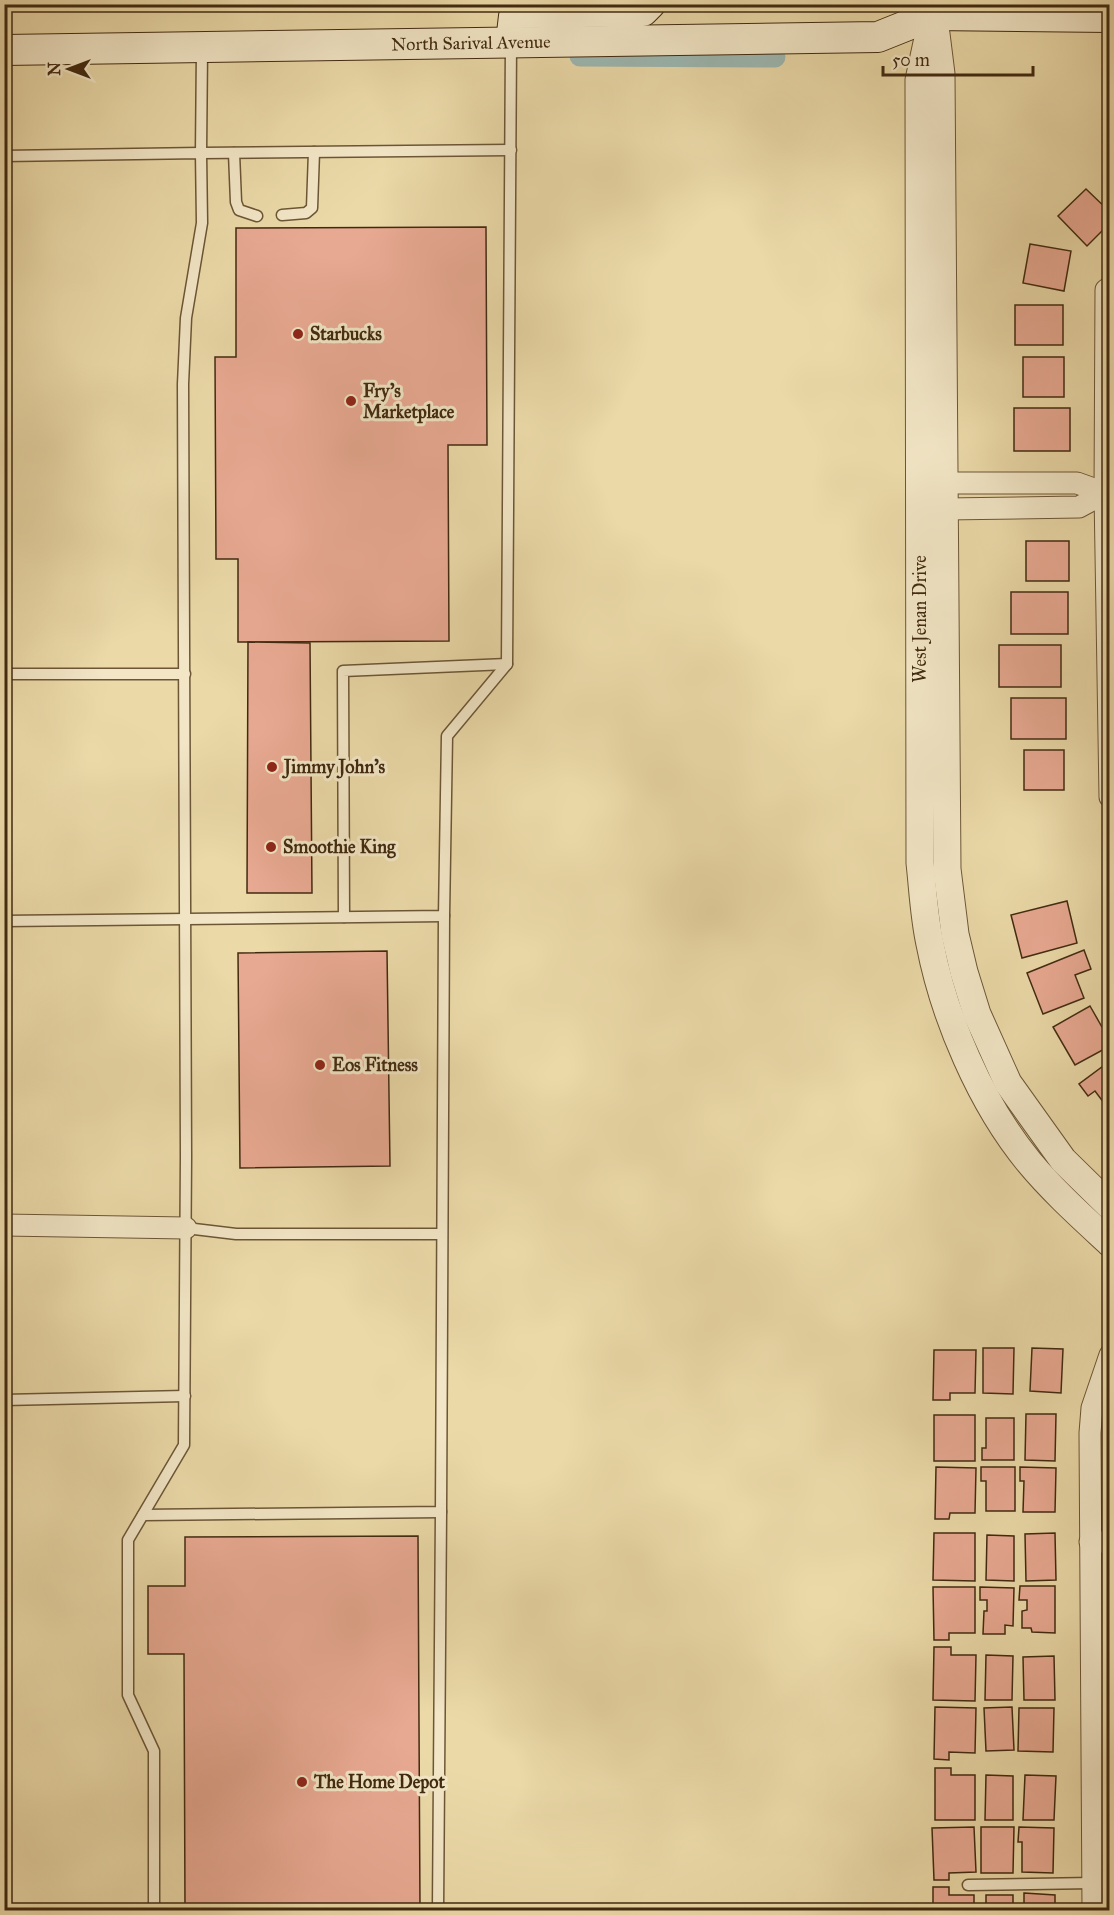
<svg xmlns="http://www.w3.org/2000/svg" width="1114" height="1915" viewBox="0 0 1114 1915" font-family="'IM FELL Great Primer',serif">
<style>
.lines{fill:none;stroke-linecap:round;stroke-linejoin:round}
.canal{stroke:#9cb8b2;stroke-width:21}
.building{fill:#e8a992;stroke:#412a10;stroke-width:1.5}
.service-casing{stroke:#6c5636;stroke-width:13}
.minor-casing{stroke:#6c5636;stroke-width:23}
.tertiary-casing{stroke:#6c5636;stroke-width:29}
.secondary-casing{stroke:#412a10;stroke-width:32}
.service{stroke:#f2e6c6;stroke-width:10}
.minor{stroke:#f2e6c6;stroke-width:21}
.tertiary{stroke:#f2e6c6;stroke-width:27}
.secondary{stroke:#f2e6c6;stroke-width:30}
.poi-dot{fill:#8f2418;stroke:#f2e6c6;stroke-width:2}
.labels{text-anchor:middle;stroke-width:6;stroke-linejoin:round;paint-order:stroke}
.street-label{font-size:18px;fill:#412a10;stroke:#f2e6c6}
.poi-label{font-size:18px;font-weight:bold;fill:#412a10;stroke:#f2e6c6;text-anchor:start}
</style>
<rect width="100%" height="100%" fill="#ebd9a8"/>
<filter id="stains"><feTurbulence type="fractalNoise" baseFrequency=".00333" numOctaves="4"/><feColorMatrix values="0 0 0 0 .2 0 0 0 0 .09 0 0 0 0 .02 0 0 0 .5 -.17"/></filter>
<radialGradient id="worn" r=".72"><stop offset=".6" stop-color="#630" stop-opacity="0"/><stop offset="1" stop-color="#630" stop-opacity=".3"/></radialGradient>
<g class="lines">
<polyline class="canal" points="580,56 775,57"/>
</g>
<g class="building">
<polygon points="1086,189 1110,212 1110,223 1087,246 1058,216"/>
<polygon points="486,227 487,445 448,445 449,641 238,642 238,559 216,559 215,357 236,357 236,228"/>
<polygon points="1030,244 1071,251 1064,291 1023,283"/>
<rect x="1015" y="305" width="48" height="40"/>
<rect x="1023" y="357" width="41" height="40"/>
<rect x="1014" y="408" width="56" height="43"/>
<rect x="1026" y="541" width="43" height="40"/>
<rect x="1011" y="592" width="57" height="42"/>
<polygon points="248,642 310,643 312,893 247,893"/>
<rect x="999" y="645" width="62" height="42"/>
<rect x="1011" y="698" width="55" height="41"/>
<rect x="1024" y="750" width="40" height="40"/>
<polygon points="1067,901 1077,943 1022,958 1011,915"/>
<polygon points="1084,950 1091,969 1075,975 1084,998 1043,1014 1027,973"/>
<polygon points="387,951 390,1166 240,1168 238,953"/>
<polygon points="1090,1006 1102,1027 1110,1023 1110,1046 1075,1065 1053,1027"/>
<polygon points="1110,1061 1110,1111 1095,1091 1088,1096 1079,1084"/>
<polygon points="983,1348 1014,1348 1013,1394 983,1393"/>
<polygon points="1032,1348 1063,1349 1061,1393 1030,1391"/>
<polygon points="934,1350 976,1350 975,1393 950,1393 950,1400 933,1400"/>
<polygon points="1026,1414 1056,1414 1055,1461 1025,1460"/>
<rect x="934" y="1415" width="41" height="46"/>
<polygon points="986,1418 1014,1418 1014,1460 982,1460 982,1448 986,1448"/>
<polygon points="936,1467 976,1468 975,1513 950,1513 949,1519 935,1519"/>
<polygon points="981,1467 1015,1467 1015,1511 986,1511 986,1481 981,1481"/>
<polygon points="1020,1467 1056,1468 1055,1512 1023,1512 1024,1481 1020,1481"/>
<polygon points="934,1533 975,1533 975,1581 933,1580"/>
<polygon points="1055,1533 1056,1580 1026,1581 1025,1534"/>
<polygon points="987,1535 1014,1536 1014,1581 986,1580"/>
<polygon points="418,1536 420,1910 185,1910 184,1654 148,1654 148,1586 185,1586 185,1537"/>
<polygon points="1020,1586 1055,1586 1055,1633 1032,1632 1031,1628 1022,1628 1022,1611 1027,1610 1027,1600 1019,1600"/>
<polygon points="933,1587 975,1587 975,1633 949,1633 949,1640 934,1640"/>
<polygon points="980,1587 1014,1588 1013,1626 1005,1625 1005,1634 983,1634 984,1611 987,1611 987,1600 980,1600"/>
<polygon points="934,1647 951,1647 951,1655 976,1655 975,1701 933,1700"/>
<polygon points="986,1655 1013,1656 1012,1700 985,1700"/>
<polygon points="1054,1656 1055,1700 1024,1700 1023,1657"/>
<polygon points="935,1707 976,1708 975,1753 949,1752 949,1760 934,1759"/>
<polygon points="1012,1707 1014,1750 986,1751 984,1708"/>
<polygon points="1019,1708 1054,1708 1053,1752 1018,1751"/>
<polygon points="935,1768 951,1768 951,1775 975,1775 975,1820 935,1820"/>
<polygon points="986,1775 1013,1776 1013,1820 985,1820"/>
<polygon points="1025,1775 1056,1776 1054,1820 1023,1820"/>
<polygon points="974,1827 976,1872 949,1873 949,1880 934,1880 932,1828"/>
<polygon points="981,1827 1014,1827 1013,1873 981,1873"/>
<polygon points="1019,1827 1054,1828 1053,1873 1022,1872 1022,1842 1018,1842"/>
<polygon points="933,1887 949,1887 949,1895 974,1895 974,1910 933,1910"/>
<polygon points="1024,1893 1055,1895 1055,1910 1024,1910"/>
<rect x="986" y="1895" width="27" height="15"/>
</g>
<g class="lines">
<g class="service-casing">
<g id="service">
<polyline points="202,49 201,153 511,150"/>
<polyline points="234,153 236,202 239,210 257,216"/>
<polyline points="4,156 201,153 202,223 186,318 183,384 186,1156 184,1445 128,1540 128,1695 154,1751 154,1910"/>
<polyline points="282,215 306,213 312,208 314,152"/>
<polyline points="4,674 185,674"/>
<polyline points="344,917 343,671 507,664"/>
<polyline points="4,921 444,916 447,736 507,664 511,43"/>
<polyline points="186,1228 236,1234 441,1234"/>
<polyline points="4,1400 185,1396"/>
<polyline points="143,1515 441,1512 444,916"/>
<polyline points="968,1885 1093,1883"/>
<polyline points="438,1910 441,1512"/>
</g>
</g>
<g class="minor-casing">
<g id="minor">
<polyline points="1110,287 1106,290 1105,493 1110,797"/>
<polyline points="932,491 945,483 1077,483 1105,493"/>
<polyline points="932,502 945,509 1079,507 1105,493"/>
<polyline points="4,1225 186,1228"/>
<polyline points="1090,1542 1110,1542"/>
<polyline points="1093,1910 1090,1433 1092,1408 1110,1355"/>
</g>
</g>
<g class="tertiary-casing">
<g id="tertiary">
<path d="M933,15l-14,65 1,783c3,27 4,54 10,81 14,73 51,160 99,218 24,29 53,55 81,81"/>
<polyline points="936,34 941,74 947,869 955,934 964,972 977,1014 1008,1083 1063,1160 1110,1206"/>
</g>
</g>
<g class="secondary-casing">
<g id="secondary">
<polyline points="511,42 514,16 520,13 643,11 650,4"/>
<polyline points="4,50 878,37 933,15 1110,17"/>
</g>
</g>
<use href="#service" class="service"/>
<use href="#minor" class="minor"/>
<use href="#tertiary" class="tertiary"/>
<use href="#secondary" class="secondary"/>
</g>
<g class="poi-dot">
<circle cx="298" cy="334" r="6"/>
<circle cx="351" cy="401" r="6"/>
<circle cx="272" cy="767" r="6"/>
<circle cx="271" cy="847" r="6"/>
<circle cx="320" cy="1065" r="6"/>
<circle cx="302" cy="1782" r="6"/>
</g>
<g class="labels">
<g class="street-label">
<text transform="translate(471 43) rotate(-1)" y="6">North Sarival Avenue</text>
<text transform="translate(920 619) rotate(-90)" y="6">West Jenan Drive</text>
</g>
<g class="poi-label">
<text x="310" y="340">Starbucks</text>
<text x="363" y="397">Fry's<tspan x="363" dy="21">Marketplace</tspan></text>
<text x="284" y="773">Jimmy John's</text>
<text x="283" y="853">Smoothie King</text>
<text x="332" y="1071">Eos Fitness</text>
<text x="314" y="1788">The Home Depot</text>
</g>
</g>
<rect width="1114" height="1915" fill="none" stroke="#ebd9a8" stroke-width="24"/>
<rect x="6" y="6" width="1102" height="1903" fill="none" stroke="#412a10" stroke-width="3"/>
<rect x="12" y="12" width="1090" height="1891" fill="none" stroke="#412a10" stroke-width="1.5"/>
<g transform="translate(69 69) rotate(270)" stroke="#f2e6c6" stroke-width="4.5" paint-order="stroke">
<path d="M0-4.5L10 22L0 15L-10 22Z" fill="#412a10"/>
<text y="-9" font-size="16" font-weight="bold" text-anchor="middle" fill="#412a10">N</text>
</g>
<path d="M883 66v9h150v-9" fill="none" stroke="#412a10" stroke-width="3"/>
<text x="892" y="66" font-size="18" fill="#412a10" stroke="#f2e6c6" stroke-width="4.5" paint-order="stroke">50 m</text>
<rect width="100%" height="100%" filter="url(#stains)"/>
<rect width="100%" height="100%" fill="url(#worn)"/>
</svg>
